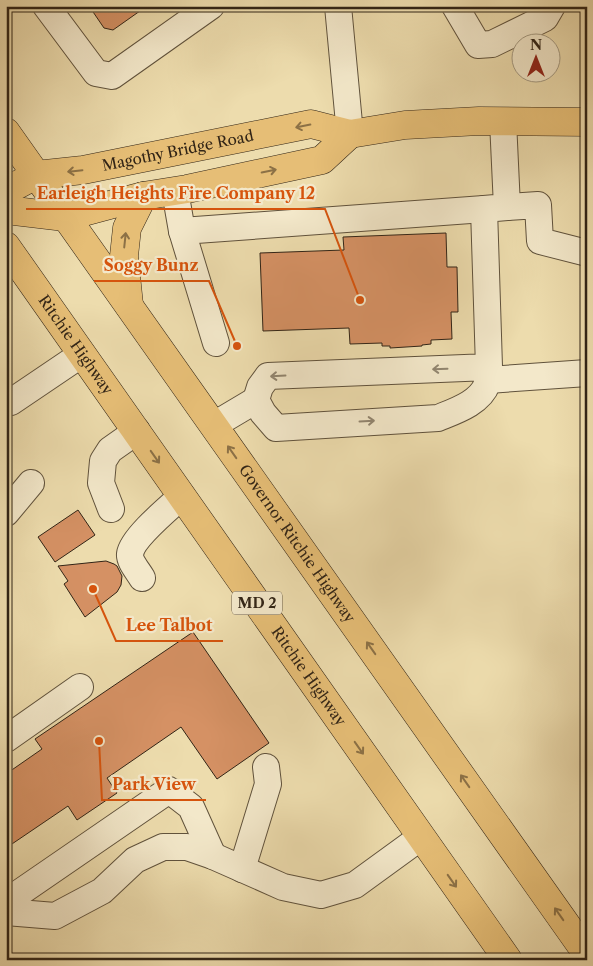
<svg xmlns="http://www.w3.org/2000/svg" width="593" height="966" viewBox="0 0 593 966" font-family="'Libre Caslon Text',serif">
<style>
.building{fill:#d59164;stroke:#312416}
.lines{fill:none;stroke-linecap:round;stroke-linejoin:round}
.minor-casing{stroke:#60523c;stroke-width:28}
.major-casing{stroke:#312416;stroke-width:29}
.highway-casing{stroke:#312416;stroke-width:29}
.minor{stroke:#f3e8ca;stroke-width:26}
.major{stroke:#e6be76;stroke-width:28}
.highway{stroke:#e6be76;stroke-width:28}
.oneway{stroke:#8c7146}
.oneway2{stroke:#928670}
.labels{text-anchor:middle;stroke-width:4.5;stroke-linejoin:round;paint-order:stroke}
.shield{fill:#f3e8ca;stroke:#6b5f4c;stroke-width:1}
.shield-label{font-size:14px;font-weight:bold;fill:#312416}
.street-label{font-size:15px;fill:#312416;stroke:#f3e8ca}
.leader{fill:none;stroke:#d6540d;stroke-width:2}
.callout-dot{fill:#d6540d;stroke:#f3e8ca;stroke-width:2}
.callout-label{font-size:16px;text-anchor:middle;font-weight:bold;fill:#d6540d;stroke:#f3e8ca;stroke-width:4.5;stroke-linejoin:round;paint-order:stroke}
</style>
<rect width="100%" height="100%" fill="#eddcad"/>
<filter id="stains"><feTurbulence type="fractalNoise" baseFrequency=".004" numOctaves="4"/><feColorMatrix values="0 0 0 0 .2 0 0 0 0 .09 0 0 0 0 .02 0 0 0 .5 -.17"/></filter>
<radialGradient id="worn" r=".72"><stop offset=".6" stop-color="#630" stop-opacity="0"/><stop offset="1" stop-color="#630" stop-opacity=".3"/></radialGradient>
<g class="building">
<polygon points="89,6 147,6 113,30 104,28"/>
<polygon points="446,233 447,267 457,267 458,312 451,312 452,339 431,340 431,344 422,345 422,346 390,348 390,346 382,346 382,343 350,344 349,328 263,331 260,253 344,250 343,237"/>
<polygon points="78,510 95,535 55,562 38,537"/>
<polygon points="106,561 114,564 117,566 122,576 121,585 117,592 85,617 64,584 68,581 58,566"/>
<polygon points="193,632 269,743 217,779 181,727 107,778 117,793 77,820 68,806 6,848 6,774 42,749 35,739"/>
</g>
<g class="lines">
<g class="minor-casing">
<g id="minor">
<polyline points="46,6 96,73 112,76 211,6"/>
<polyline points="338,6 350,134"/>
<polyline points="455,6 478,45 492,44 545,18 552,6"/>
<polyline points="175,191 182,231 484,209"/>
<polyline points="507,207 538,205 540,241 587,253"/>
<polyline points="182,231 216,343"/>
<path d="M489,367l-221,9 -8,11 -4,13 7,13 13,15 162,-10c17,-7 42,-15 49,-34 2,-5 1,-12 2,-17l-5,-158 23,-2 -4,-86"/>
<polyline points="488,380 587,373"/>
<polyline points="6,403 11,402 82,354"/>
<polyline points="214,425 256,400"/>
<polyline points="111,509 101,483 103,461 110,450 137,431"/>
<polyline points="6,513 31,483"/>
<path d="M142,578c-4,-7 -13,-17 -12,-24 2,-16 40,-47 52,-58"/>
<polyline points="6,739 80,687"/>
<polyline points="242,869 268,784 266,767"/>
<polyline points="6,902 169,790 191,807 213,856"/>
<polyline points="6,912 55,916 102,891 135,860 163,847 187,847 213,856 283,887 321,895 355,885 421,837"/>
</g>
</g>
<g class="major-casing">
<g id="major">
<path id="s1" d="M6,191l30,-16 47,-5 228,-46 39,10 55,-9 74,-4 108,1"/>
<polyline points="6,210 65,217 143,196 187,189 322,160 350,134"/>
</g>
</g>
<g class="highway-casing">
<g id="highway">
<path id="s2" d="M6,132l581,822"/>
<path id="s3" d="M6,246l502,714"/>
<polyline points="129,305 124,256 127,228 143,196"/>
</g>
</g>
<use href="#minor" class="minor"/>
<use href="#major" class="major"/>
<use href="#highway" class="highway"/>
</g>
<defs><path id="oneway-shaft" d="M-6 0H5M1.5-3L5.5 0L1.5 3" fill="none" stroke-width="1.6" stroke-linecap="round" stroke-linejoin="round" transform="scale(1.25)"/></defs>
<g class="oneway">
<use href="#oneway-shaft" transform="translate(303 126) rotate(169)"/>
<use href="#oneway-shaft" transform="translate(75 171) rotate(174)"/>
<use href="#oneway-shaft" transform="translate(269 171) rotate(-12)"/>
<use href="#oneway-shaft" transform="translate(125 240) rotate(-84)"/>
<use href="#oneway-shaft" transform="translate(232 452) rotate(-125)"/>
<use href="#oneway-shaft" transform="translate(155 457) rotate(55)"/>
<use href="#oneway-shaft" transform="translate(371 648) rotate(-125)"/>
<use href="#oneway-shaft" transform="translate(359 748) rotate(55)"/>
<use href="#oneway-shaft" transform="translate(465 781) rotate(-125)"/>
<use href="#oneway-shaft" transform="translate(452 881) rotate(55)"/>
<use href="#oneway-shaft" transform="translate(559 914) rotate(-125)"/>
</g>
<g class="oneway2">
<use href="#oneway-shaft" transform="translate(440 369) rotate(178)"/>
<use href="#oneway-shaft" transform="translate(278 376) rotate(177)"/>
<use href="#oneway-shaft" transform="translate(367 421) rotate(-3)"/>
</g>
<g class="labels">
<rect class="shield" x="232" y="591.5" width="50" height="23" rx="4"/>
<g class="shield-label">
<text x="257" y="608">MD 2</text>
</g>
<g class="street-label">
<text dy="5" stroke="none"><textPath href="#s1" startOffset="178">Magothy Bridge Road</textPath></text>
<text dy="5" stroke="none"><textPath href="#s3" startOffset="121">Ritchie Highway</textPath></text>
<text dy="5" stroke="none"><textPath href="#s2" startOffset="504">Governor Ritchie Highway</textPath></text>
<text dy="5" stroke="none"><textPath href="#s3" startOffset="526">Ritchie Highway</textPath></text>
</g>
</g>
<path class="leader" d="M360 300L325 209H26M237 346L209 281H94M93 589L116 641H223M99 741L102 800H206"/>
<g class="callout-dot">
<circle cx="360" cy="300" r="5"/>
<circle cx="237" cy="346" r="5"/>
<circle cx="93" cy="589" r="5"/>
<circle cx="99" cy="741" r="5"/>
</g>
<g class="callout-label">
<text x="176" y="199">Earleigh Heights Fire Company 12</text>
<text x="151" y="271">Soggy Bunz</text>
<text x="169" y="631">Lee Talbot</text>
<text x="154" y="790">Park View</text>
</g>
<rect width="593" height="966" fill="none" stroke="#eddcad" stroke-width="25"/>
<rect x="8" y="8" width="578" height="951" fill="none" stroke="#312416" stroke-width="2.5"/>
<rect x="12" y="12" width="568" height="941" fill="none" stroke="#312416"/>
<g transform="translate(536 58)"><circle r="24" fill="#f3e8ca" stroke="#a59a82"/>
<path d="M0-4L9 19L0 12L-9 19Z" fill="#8f2418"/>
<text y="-8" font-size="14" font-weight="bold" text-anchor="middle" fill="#312416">N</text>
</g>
<rect width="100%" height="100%" filter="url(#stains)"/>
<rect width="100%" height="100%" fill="url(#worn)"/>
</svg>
